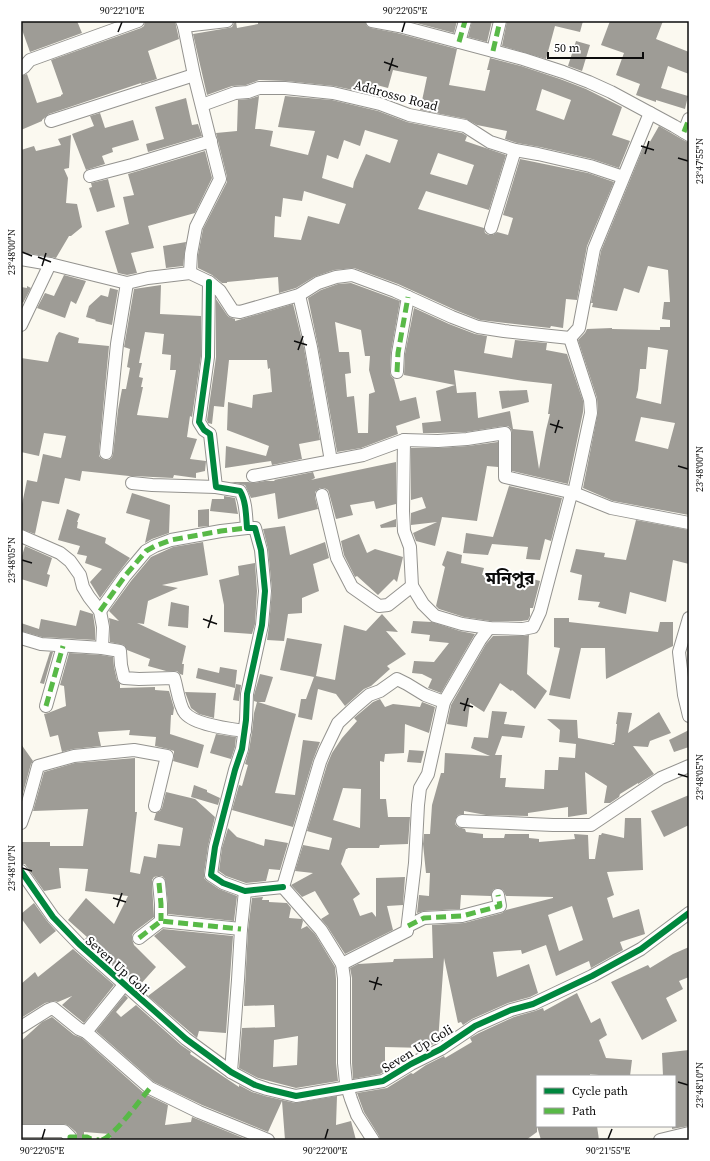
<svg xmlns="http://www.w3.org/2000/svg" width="710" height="1161" viewBox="0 0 710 1161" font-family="'Source Serif 4','Noto Sans Bengali',serif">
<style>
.building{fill:#9e9c96;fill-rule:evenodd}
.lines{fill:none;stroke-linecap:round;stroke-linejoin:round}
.street-casing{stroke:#94938f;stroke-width:14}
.street{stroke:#fefefd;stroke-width:12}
.quiet{stroke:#58b947;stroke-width:5;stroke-dasharray:10 5;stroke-linecap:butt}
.cycleway-casing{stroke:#fff;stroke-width:8}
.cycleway{stroke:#00873e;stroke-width:6}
.ticks{fill:none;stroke:#0c0c0c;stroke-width:1.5}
.labels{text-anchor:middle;stroke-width:4;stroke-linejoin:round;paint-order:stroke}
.street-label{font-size:13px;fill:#0c0c0c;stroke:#fff}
.district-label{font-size:17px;font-weight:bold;fill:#0c0c0c;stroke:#fff}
.neatline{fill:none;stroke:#0c0c0c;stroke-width:1.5}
.ticks-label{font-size:10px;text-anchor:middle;fill:#0c0c0c}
</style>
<rect width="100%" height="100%" fill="#fbf9f0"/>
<g class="building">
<polygon points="21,21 77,21 82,33 30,52 21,27"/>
<polygon points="145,21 175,21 179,39 148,51 157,79 141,84 141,83 49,114 42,120 42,121 21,130 21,76 27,74 37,103 61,96 61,95 63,94 51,60 141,28 144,26"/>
<path d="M258,21h107l2,5 4,2 26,5 60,16 -8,36 36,6 5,-21h-3l3,-12 31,8 39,13 26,10 36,18 -10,28 18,6 -11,27 -27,-9 -52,-12 -23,-4 -12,-4 2,-8 -30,-6 -11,-6 -46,-9 7,-33 -34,-7 -5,18 -15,-4 -1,10 -38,-8 -48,-5 -27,-1 -13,5 -14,1 -25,9 -14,-61 35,-6 4,-1 2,-4 2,-1 1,6 21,-4zM542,89l29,11 -7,20 -28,-10z"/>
<polygon points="409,21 457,21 454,33"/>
<polygon points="472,21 492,21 487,42 468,37"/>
<polygon points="507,21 583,21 580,32 555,26 546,59 502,46"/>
<polygon points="610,21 663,21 656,39 689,52 689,74 668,66 661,88 688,96 685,109 656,100 656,102 636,95 640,84 616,75 624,53 601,45"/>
<polygon points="576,41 590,45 582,71 568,66"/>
<path d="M259,96l-4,33h5l13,2 -3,15 38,9 7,-24 -37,-4 7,-31 47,4 46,11 29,11 55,11 5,3 -2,5 41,14 -17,55 -63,-19 -8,18 66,19 1,5 4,2h4l4,-3 11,3 5,-17 -10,-3 17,-56 68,14 26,9 -27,64 -10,54 -11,-1 -3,29 -12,-2 -1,2 -70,-8 -25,-10 -57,-26 -44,-16 -20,2 -20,7 -18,11 -17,5 -1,-16 -51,5v1h-5l-10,-8 -14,-7v-13l5,-26 24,-47v-5l-11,-44 21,-2 1,-31 11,-1zM365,130l33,10 -8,23 -24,-9 -12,28 -1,6 -31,-10 5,-23 11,4 6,-19 16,6zM438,153l36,12 -7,20 -37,-11zM304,191l42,13 -7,20 -31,-8 -7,24 -27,-3 1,-21 6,1 2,-19 19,3z"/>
<polygon points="186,98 192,125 198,124 202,136 148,152 146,144 164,139 155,107"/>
<polygon points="100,113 105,128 133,120 139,140 112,148 113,152 102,156 105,164 86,170 72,134 94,126 90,116"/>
<path d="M659,126l26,15 4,1v373l-76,-14 -30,-13 15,-76 -1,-14 -19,-58 7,-7 2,-4 25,-1v1l48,1v-3h10v-7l-8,-1 2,-17h6l-2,-32 -20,-4 -9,27 -15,-5 -7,23 -25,-4 1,-4h-2l10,-52 43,-105 3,1zM648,347l20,3 -7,54 -25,-6 2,-8 2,-21h6zM641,417l34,6 -7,26 -33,-8z"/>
<polygon points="71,135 69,168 64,169 68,178 66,203 77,204 82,227 71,236 69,236 56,258 21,252 21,150 34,146 36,151 61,145 58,139"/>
<polygon points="205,151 212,178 195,213 148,226 154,248 131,253 137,273 127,275 118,273 105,231 129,224 123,197 134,195 128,174"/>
<polygon points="108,179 115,207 97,212 89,188 92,187 91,183"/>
<polygon points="186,242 183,266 166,268 163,246"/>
<polygon points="64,275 86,281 76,304 71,301 65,318 37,308 45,293 54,296"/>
<path d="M351,283l49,18 -9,51 -1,20 1,4 3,3 6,22 16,-4 4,21 -24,8 2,8 -37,14 -24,4 -19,-106 -10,-48 13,-8 17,-6zM335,322l26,8 4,26h5l-1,14 6,22 -6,2 -1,39h-10l-4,-37 -7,1 -2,-23 6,-1 -2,-21h-10z"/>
<path d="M161,285l-1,29 41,2v40l-9,61 -2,-1 -3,21 10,2 -7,20 16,2 -1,10 -9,2v5l-22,-3 -1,3 -40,-2h-4l-47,-5 -2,10 -15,-3 -6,26 -17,-3 -7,33 -14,-5v-20l6,-29 10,2 6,-28 18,4 5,-22 -22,-3 -5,23 -18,-4v-94l27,4 8,-26 3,-4 20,6 -1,5 31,3 -10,106v4l3,3 4,1h3l3,-3 1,-3 5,-44 4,-21h4l4,-21 -3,-1 3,-18 -6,-2 10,-58zM145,332l19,2 -2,20 9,1 -1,15h6l-8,48 -31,-3 6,-28h-2l2,-9 -4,-1 3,-14h-3z"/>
<polygon points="27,286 31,288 23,303 21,302 21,287 27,288"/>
<polygon points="110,288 118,290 112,325 95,321 96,320 86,317 89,306 101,295 108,297"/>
<polygon points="216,299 227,315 229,317 235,319 235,321 293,304 304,348 320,440 299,444 302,459 272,465 271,461 225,468 226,446 266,456 269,446 227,430 228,402 252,408 253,395 272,392 270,368 268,369 267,360 229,360 224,407 214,406 212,424 208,423 207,420 216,357"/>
<path d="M414,308l35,16 26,10 12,2 -3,17 28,5 3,-18 32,3 -1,7 21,4 16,47v11l-15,72 -56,-13v-38l-1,-4 -3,-3h-4l-38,6 -28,1h-15l-1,-10 19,-2 -5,-30 19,-6 -51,-10 1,-21zM454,370l70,11 28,3 -4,30h2l-4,16 -7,39 -6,-38 -20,-2 -3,-18 -32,7 -2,-26 -19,1z"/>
<polygon points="527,390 529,402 502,409 499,391"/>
<polygon points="498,442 498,467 487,466 477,521 442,517 435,546 416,541 413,533 437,522 411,525 411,513 426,508 422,497 411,500 411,448 438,448 468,446"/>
<polygon points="396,462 396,504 376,509 374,501 350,505 353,515 336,519 329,493 328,490 324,488 320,488 315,492 315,497 318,509 278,519 275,493 251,498 245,485 230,482 248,482 254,483 265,481 275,481 274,480 313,472 315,478 311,480 315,479"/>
<polygon points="509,486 562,498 551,541 545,539 540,560 526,559 528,547 492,544 488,555 463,553 466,533 493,537"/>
<polygon points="132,493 170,505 169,533 152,539 145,543 150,520 126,513"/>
<polygon points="224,496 235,498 238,514 210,511 212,499 224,499"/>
<polygon points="67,509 80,514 77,522 78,522 77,528 106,538 105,543 130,558 119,572 100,598 90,582 102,569 85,563 87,556 77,554 80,546 58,540"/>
<polygon points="209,509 209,526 198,527 198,510"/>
<polygon points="396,519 396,527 381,528 380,525"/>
<polygon points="636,520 689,530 689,564 673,560 666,602 630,592 626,614 598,607 600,602 578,600 582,575 570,572 576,549 605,553 604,557 626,560"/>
<polygon points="285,526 290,555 325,542 329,558 313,564 319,591 302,598 302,613 288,614 284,641 267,640 269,626 272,590 268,549 263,529"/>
<polygon points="359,534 367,553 375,549 403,557 397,582 394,579 378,595 357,576 355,577 344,555 341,541"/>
<polygon points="203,542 208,575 162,585 178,588 148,601 144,624 137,623 186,646 182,664 184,664 183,675 180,674 177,671 166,671 148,666 150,659 127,650 124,645 110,642 110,627 109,618 119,621 109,611 131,581 151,557 173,547"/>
<polygon points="25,546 52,558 47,574 50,575 47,587 21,579 21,559"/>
<polygon points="447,551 462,555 461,563 484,568 482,575 524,581 525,577 540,581 533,608 530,608 530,616 528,620 522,621 490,621 464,617 439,609 436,606 445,567 442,565"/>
<polygon points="255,563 257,591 255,624 252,634 224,632 224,605 219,580 239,575 238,566"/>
<polygon points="171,602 189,606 188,628 168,626"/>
<polygon points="80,610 93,614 95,628 95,640 42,637 21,631 21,623 39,629 41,619 76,626"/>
<polygon points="382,614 398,632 386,631 406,654 387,666 390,669 371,686 364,689 345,706 336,694 318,689 312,720 298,717 301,699 306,699 314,677 280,670 287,638 322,644 316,676 335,680 344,625 366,631"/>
<polygon points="554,618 569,618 569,622 658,632 660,622 673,622 673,646 606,679 605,648 581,648 570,699 549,695 560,648 554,647"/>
<polygon points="413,621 432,622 460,631 475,634 441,693 428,688 432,679 422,674 412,673 414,661 434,662 449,643 429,641 430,635 411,633"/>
<polygon points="529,635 527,674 547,691 535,709 512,690 511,691 500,683 484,712 470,703 467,727 447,724 451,705 486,644 493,636 523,636"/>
<polygon points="50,652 53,652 44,684 40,683"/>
<polygon points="69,653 101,655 113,657 114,667 117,680 120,684 120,688 155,687 155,690 169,691 174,708 173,715 171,715 170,734 204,745 198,768 173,761 174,757 174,751 168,749 155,746 156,737 129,735 130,730 98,732 101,746 73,749 62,752 58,735 50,737 44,714 48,713 66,706 64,686 60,685"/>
<polygon points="220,667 237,670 235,688 196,678 198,668 219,673"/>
<polygon points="260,674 273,677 265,702 258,702 296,714 275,793 295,795 303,740 320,742 313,760 293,827 232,810 239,785 242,786 248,765 245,764 249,750 252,732 254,713 257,702 254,701 254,695"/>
<polygon points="236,684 241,685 239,701 233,700"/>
<polygon points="185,692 216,693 214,718 199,714 191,708"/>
<path d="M380,699l5,8 8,-3 27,3 2,-5 13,5 -6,26 -24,-9 -1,29 -19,1 -1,8 -4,-1v38h6l2,18h22l-2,27 -28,1 -1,3h-31l-1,1h-1l-5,15 19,30 -7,5 7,17 12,-4 4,5v-39l29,-1 -2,28 -16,1 6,24 -48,24 -18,-28 -6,-7 8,-5 -14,-23 -13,6 -11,-12 22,-12 -18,-2 8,-26 26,5 3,-12 -25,-7 20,-66 5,-12 10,-15 15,-17 -3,-3 19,-16zM343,788l18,1 -1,39 -27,-8z"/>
<path d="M492,711l15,1 -3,12 21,2 -3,12 -20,-2 -7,19h7l-2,23h6l-1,9 39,2 1,-19h13l1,-13 16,1 1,-14 -17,-2 1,-12 -13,-11 30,1 1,18 36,7v-1h-3l4,-2 2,-18h-1l2,-12 14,1 -4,20 31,-21 12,21 -21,8 -2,6 -15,-1 21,28 -16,10v-1l-18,11 -1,3 -9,6h-6l3,-17 -22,-14 2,42 -19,3v-10l-40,6v3l-42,-1 -22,-4v3l-6,1 -3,5v4l3,3 7,2 1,3 17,2v4h21l1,-4h24v4l10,1v3l36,-3 -1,-5 14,1 1,24h6l4,-24h2l1,-2 22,5 1,-20h16l2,52 -36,2 7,23 -7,3 6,20 26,-9 6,25 -25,8 3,8 -32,18 -2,-7 -33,15 -10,-31 -24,9 -1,-4 -28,2 4,25 32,-13 9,29 -8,4 -22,6 -36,16 -9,6 -2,-3 -3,1 -14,-65 -6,84 -13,6 -40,-1v24l-5,3 -27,5 -1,-16v-85l-2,-10 8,-4 35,-2 1,-3 39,-1 -1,-33 32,-2 38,-10 4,-3 47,-12v-1l-47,-1 -3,-6 -6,-2 -4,2 -2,6 -30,-1 -1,14 -36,2 -7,2 2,-18 10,1 1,-23h-4l-3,-29 1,-10h6l2,-29 9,-32h3l1,-20 45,3 -19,-8 3,-11 14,1zM572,906l11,34 -24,11 -11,-36z"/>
<polygon points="689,730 689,747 674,752 669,740"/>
<polygon points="216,734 236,737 235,747 231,759 210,753"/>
<polygon points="21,744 33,761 31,764 21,800"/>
<polygon points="409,750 424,751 421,763 407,762"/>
<polygon points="135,758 135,812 137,812 130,872 140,874 144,856 156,858 158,844 180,846 183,828 154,820 156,813 160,811 162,808 166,792 195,799 215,817 208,846 204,874 204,878 207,881 219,889 237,896 234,921 168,914 168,903 165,879 162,876 158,876 154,877 152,880 152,884 154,917 134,932 132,935 132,939 134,945 156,967 138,987 85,939 87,937 68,920 86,898 114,924 128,896 85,891 88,869 59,868 61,888 44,891 27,867 25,864 21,864 21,842 50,842 50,846 83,846 88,809 33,811 44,772 75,763"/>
<polygon points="194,785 207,790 207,792 220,798 218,805 191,797"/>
<polygon points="689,795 689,825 664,837 651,811"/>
<polygon points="228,828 237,837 264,846 265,839 288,843 280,870 269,869 266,881 246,883 226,876 219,871 222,848"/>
<path d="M263,897l-1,3h7v2l18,1 4,5 -2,10 13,1 1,2 -2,8 6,-3 8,8 20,33 1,12v84l2,18 -42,7 -38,-10 -19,-10 3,-40 33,-1 -1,-22 -30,1 4,-76 4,-32zM298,1036l-1,29 -24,2 1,-27z"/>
<polygon points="34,903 47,921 56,931 40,944 21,918 21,914"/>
<polygon points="163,929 233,936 226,1033 199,1031 197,1038 148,996 186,967 154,936"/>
<polygon points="689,947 689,977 679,981 683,989 666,998 677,1021 642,1040 611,982 648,965 650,968 673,954"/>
<polygon points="73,949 114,985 84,1023 62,1005 72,996 58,1002 54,1001 45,1003 21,1018 21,984 35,972 38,977"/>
<polygon points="577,993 591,1023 600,1018 607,1035 599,1040 606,1058 632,1060 630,1076 608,1076 590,1074 590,1076 537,1076 537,1132 526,1140 380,1140 379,1136 364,1112 357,1093 387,1088 411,1073 413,1074 426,1065 444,1056 445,1058 472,1042 470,1038 479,1033 514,1017 535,1011 543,1008 544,1011"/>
<polygon points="125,995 128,998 116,1012 121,1017 136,1005 181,1045 191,1052 190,1054 239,1087 239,1085 252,1092 265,1096 295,1103 337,1096 336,1125 351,1121 356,1140 285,1140 282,1101 268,1132 202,1105 154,1082 96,1031"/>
<polygon points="52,1017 74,1035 82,1038 145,1094 168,1105 165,1125 191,1122 192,1117 248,1140 111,1140 110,1134 84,1132 84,1140 77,1140 77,1135 76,1132 69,1126 65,1124 21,1124 21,1041 42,1022"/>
<polygon points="689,1050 689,1126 672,1129 672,1126 675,1126 675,1076 663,1076 662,1053"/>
<polygon points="537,1126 597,1126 599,1140 541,1140"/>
</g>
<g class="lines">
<g class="street-casing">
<g id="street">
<polyline points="182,21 184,26 194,75 220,179 196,227 191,254 190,273"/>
<polyline points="372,21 399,26 523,59 563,72 589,82 611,92 674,126 689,135"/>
<polyline points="184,26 227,21"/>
<polyline points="459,42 465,21"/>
<polyline points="493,51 500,21"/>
<polyline points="21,69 24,67 30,60 138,21"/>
<polyline points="202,105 235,93 248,92 259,88 285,88 333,93 380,104 409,115 465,126 490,142 515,150 538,154 590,166 623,177"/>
<polyline points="51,121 194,75"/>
<polyline points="684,132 689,119"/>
<polyline points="90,176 132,165 211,141"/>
<polyline points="491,228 515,150"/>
<polyline points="21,259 50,264 127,283 148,278 190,273 209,282 220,291 233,311 240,312 299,295 318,283 336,277 352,275 395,291 452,317 478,327 504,331 570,338"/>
<path d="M209,282l-1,75 -9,65 5,8 6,4 6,53 24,4c6,10 6,24 7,37h8l6,22 4,41 -3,34 -15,69 -1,26 -4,29 -7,21 -20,77 -4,28 12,8 22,8 38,-4"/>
<polyline points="299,295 311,347 331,461"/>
<polyline points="21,325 50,264"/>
<polyline points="570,338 579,328 594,249 650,113"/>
<polyline points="397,372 398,353 408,297"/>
<polyline points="404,440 403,511 404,531 410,547 412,586 423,604 435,616 462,624 489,628 523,629 533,627 540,612 570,498 574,493 591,413 590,400 570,338"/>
<polyline points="106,453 117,344 127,283"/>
<polyline points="253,476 363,455 404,440 438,441 467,439 505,433 505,477 574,493 611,508 689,523"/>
<polyline points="132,483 152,485 216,487"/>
<polyline points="322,495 337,558 352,587 379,606 388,605 412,586"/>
<polyline points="21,536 60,553 70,561 80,575 83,587 89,597 100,611 103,627 102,648"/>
<polyline points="100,611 125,576 146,551 155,546 171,540 221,531 247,528"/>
<polyline points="689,618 679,652 684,695 689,716"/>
<path d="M21,638l20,6 61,4 18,3 1,14 3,13 15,1 35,-1c3,9 5,28 11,35 10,12 45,16 60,18"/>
<polyline points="46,706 63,646"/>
<polyline points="462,821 553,825 591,825 661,778 689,766"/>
<polyline points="21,823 27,806 38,766 74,756 134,750 167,756 155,806"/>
<polyline points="21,871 53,917 79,944 186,1039 231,1072 255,1085 267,1089 296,1096 383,1081 411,1064 441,1049 475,1026 511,1010 533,1004 592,976 641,949 689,913"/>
<polyline points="159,883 161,904 161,921"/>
<polyline points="408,926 424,918 462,916 500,906 498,895"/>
<polyline points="139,938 161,921 241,929"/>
<polyline points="342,964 407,931 415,863 418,805 420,788 428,774 444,702 480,640 489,628"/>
<polyline points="21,1027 48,1010 53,1008 79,1029 86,1032 150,1088 199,1112 268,1140"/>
<polyline points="86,1032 124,985"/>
<polyline points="231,1072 238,980 241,929 245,891"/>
<polyline points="21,1131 64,1131 70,1137"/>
<polyline points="373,1140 357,1115 351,1099 346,1083 344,1063 344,978 342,964 321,930 283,887 320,762 325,750 338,723 355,707 369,695 380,691 397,679 407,684 425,695 444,702"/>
<polyline points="660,1140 689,1133"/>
</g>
</g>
<use href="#street" class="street"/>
<g class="quiet">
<polyline points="459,42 465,21"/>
<polyline points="493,51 500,21"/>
<polyline points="684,132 689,119"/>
<polyline points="397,372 398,353 408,297"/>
<polyline points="100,611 125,576 146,551 155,546 171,540 221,531 247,528"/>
<polyline points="46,706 63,646"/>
<polyline points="159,883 161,904 161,921"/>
<polyline points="408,926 424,918 462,916 500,906 498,895"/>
<polyline points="139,938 161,921 241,929"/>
<polyline points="70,1140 70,1137 87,1137 91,1139 99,1140"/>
<path d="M102,1140c14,-6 37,-39 48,-52"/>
</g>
<g class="cycleway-casing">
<g id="cycleway">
<path d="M209,282l-1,75 -9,65 5,8 6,4 6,53 24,4c6,10 6,24 7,37h8l6,22 4,41 -3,34 -15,69 -1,26 -4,29 -7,21 -20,77 -4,28 12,8 22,8 38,-4"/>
<polyline points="21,871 53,917 79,944 186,1039 231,1072 255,1085 267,1089 296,1096 383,1081 411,1064 441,1049 475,1026 511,1010 533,1004 592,976 641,949 689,913"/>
</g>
</g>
<use href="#cycleway" class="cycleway"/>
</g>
<path class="ticks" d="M118,32l4,-10M402,32l3,-10M384,62l14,5M389,71l4,-13M641,146l13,4M645,154l4,-13M678,158l10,3M22,252l10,4M38,257l13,5M42,266l4,-13M294,341l13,4M298,350l5,-14M550,424l13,4M555,433l4,-13M678,466l10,3M22,560l10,3M203,619l14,5M208,628l4,-13M460,703l13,4M464,711l4,-13M678,774l10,3M22,868l10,3M113,898l13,4M117,907l5,-14M369,981l13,4M374,990l4,-13M678,1082l10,3M42,1139l3,-10M325,1139l3,-10M608,1139l4,-10"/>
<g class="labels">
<g class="street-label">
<text transform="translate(396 95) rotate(15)" y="5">Addrosso Road</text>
<text transform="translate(118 965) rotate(42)" y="5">Seven Up Goli</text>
<text transform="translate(417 1048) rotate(-31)" y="5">Seven Up Goli</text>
</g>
<g class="district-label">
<text x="510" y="584">মনিপুর</text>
</g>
</g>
<rect width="710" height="1161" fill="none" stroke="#ffffff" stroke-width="44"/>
<rect x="536" y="1075" width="140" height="52" fill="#ffffff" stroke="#9e9e9e"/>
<rect x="544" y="1088" width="20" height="6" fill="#00873e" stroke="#9e9e9e"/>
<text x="572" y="1095" font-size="12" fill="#0c0c0c">Cycle path</text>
<rect x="544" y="1108" width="20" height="6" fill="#58b947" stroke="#9e9e9e"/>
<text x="572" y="1115" font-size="12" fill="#0c0c0c">Path</text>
<path d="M548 52v6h95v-6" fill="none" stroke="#0c0c0c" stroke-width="2"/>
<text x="554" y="52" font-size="12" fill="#0c0c0c" stroke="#ffffff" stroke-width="3" paint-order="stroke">50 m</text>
<rect x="22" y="22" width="666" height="1117" class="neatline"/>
<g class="ticks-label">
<text x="122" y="14">90°22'10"E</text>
<text x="405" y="14">90°22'05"E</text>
<text transform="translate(699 161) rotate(-90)" y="4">23°47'55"N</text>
<text transform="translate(11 252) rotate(-90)" y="4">23°48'00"N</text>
<text transform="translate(699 469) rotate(-90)" y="4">23°48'00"N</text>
<text transform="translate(11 560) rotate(-90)" y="4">23°48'05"N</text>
<text transform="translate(699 777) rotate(-90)" y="4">23°48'05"N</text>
<text transform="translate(11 868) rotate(-90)" y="4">23°48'10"N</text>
<text transform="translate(699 1085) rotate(-90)" y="4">23°48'10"N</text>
<text x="42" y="1154">90°22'05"E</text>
<text x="325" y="1154">90°22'00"E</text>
<text x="608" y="1154">90°21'55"E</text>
</g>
</svg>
